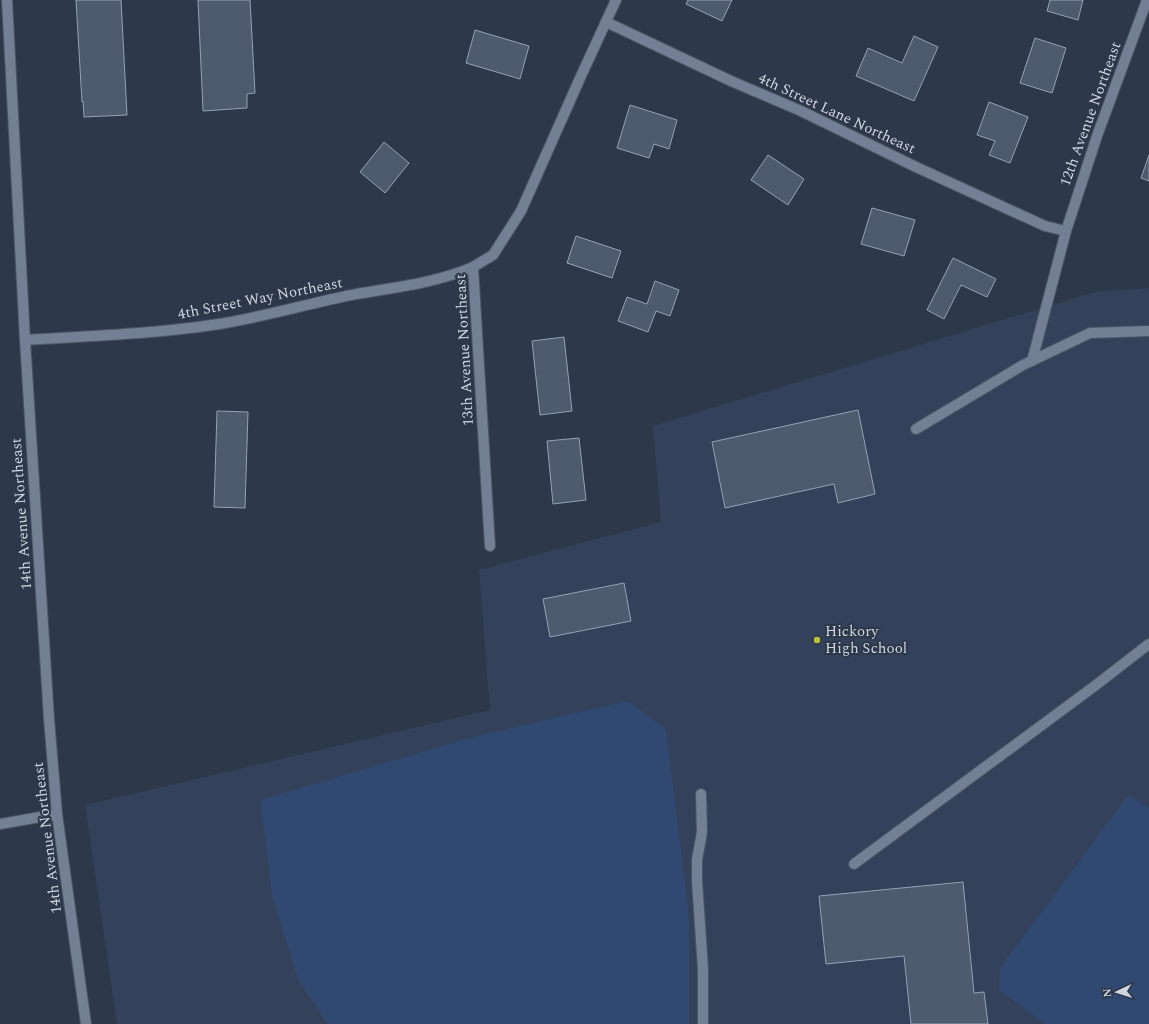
<svg xmlns="http://www.w3.org/2000/svg" width="1149" height="1024" viewBox="0 0 1149 1024" font-family="Spectral,serif">
<style>
.built{fill:#33425a}
.green{fill:#314970}
.building{fill:#4e5a6d;stroke:#94a2b7}
.lines{fill:none;stroke-linecap:round;stroke-linejoin:round}
.minor-casing{stroke:#4c5665;stroke-width:12}
.minor{stroke:#727f94;stroke-width:10}
.poi-dot{fill:#bdbf43;stroke:#2d384a;stroke-width:1.5}
.labels{text-anchor:middle;stroke-width:4;stroke-linejoin:round;paint-order:stroke}
.street-label{font-size:15px;fill:#ced5e0;stroke:#2d384a}
.poi-label{font-size:15px;fill:#ced5e0;stroke:#2d384a;text-anchor:start}
</style>
<rect width="100%" height="100%" fill="#2d384a"/>
<polygon class="built" points="1149,288 1149,1024 117,1024 85,805 490,710 479,570 661,522 653,426 1095,292"/>
<g class="green">
<polygon points="628,701 666,729 689,916 689,1024 328,1024 298,979 273,899 260,800 476,736"/>
<polygon points="1129,794 1149,809 1149,1024 1045,1024 999,990 1000,968"/>
</g>
<g class="building">
<polygon points="76,0 121,0 127,115 84,117 83,101 82,102"/>
<polygon points="198,0 250,0 255,93 247,94 247,108 203,111"/>
<polygon points="688,0 732,0 722,21 686,4"/>
<polygon points="1050,0 1083,0 1078,20 1047,11"/>
<polygon points="475,30 529,46 520,79 466,63"/>
<polygon points="914,36 938,47 914,101 856,76 868,48 902,63"/>
<polygon points="1035,38 1066,48 1052,93 1020,83"/>
<polygon points="989,102 1028,117 1010,163 989,155 995,141 977,135"/>
<polygon points="630,105 677,120 669,149 654,144 649,158 617,148"/>
<polygon points="384,142 409,163 385,193 360,172"/>
<polygon points="768,155 804,179 788,205 751,180"/>
<polygon points="1149,155 1149,181 1141,178"/>
<polygon points="872,208 915,220 904,256 861,244"/>
<polygon points="576,236 621,251 612,278 567,263"/>
<polygon points="953,258 996,279 987,297 961,285 944,319 927,310"/>
<polygon points="655,281 679,290 670,316 656,311 648,332 618,321 627,297 647,304"/>
<polygon points="564,337 572,411 540,415 532,341"/>
<polygon points="858,410 875,494 838,503 834,484 725,508 712,442"/>
<polygon points="217,411 248,412 245,508 214,507"/>
<polygon points="579,438 586,500 553,504 547,441"/>
<polygon points="624,583 631,621 550,637 543,599"/>
<polygon points="963,882 974,993 984,992 988,1024 911,1024 904,956 826,964 819,896"/>
</g>
<g class="lines">
<g class="minor-casing">
<g id="minor">
<polyline points="7,0 25,340 49,719 57,814 86,1024"/>
<polyline points="606,22 731,81 801,111 916,167 1045,226 1066,231 1097,136 1147,0"/>
<path d="M25,340c65,-4 130,-6 194,-16 43,-7 85,-19 127,-28 42,-8 88,-12 127,-29"/>
<polyline points="1032,361 1066,231"/>
<polyline points="916,429 1023,365 1090,333 1149,331"/>
<polyline points="490,546 473,267 493,255 521,211 581,76 616,0"/>
<polyline points="701,794 702,832 697,860 697,881 703,969 703,1024"/>
<polyline points="0,824 57,814"/>
<polyline points="854,864 1096,685 1149,644"/>
</g>
</g>
<use href="#minor" class="minor"/>
</g>
<circle class="poi-dot" cx="817" cy="640" r="4"/>
<g class="labels">
<g class="street-label">
<text transform="translate(837 113) rotate(25)" y="5">4th Street Lane Northeast</text>
<text transform="translate(1090 114) rotate(-70)" y="5">12th Avenue Northeast</text>
<text transform="translate(260 298) rotate(-11)" y="5">4th Street Way Northeast</text>
<text transform="translate(464 350) rotate(-93)" y="5">13th Avenue Northeast</text>
<text transform="translate(21 514) rotate(-94)" y="5">14th Avenue Northeast</text>
<text transform="translate(47 838) rotate(-97)" y="5">14th Avenue Northeast</text>
</g>
<g class="poi-label">
<text x="825" y="636">Hickory<tspan x="825" dy="17">High School</tspan></text>
</g>
</g>
<g transform="translate(1117 992) rotate(266)" stroke="#2d384a" stroke-width="3" paint-order="stroke">
<path d="M0-3L7 15L0 10L-7 15Z" fill="#ced5e0"/>
<text y="-6" font-size="11" font-weight="bold" text-anchor="middle" fill="#ced5e0">N</text>
</g>
</svg>
